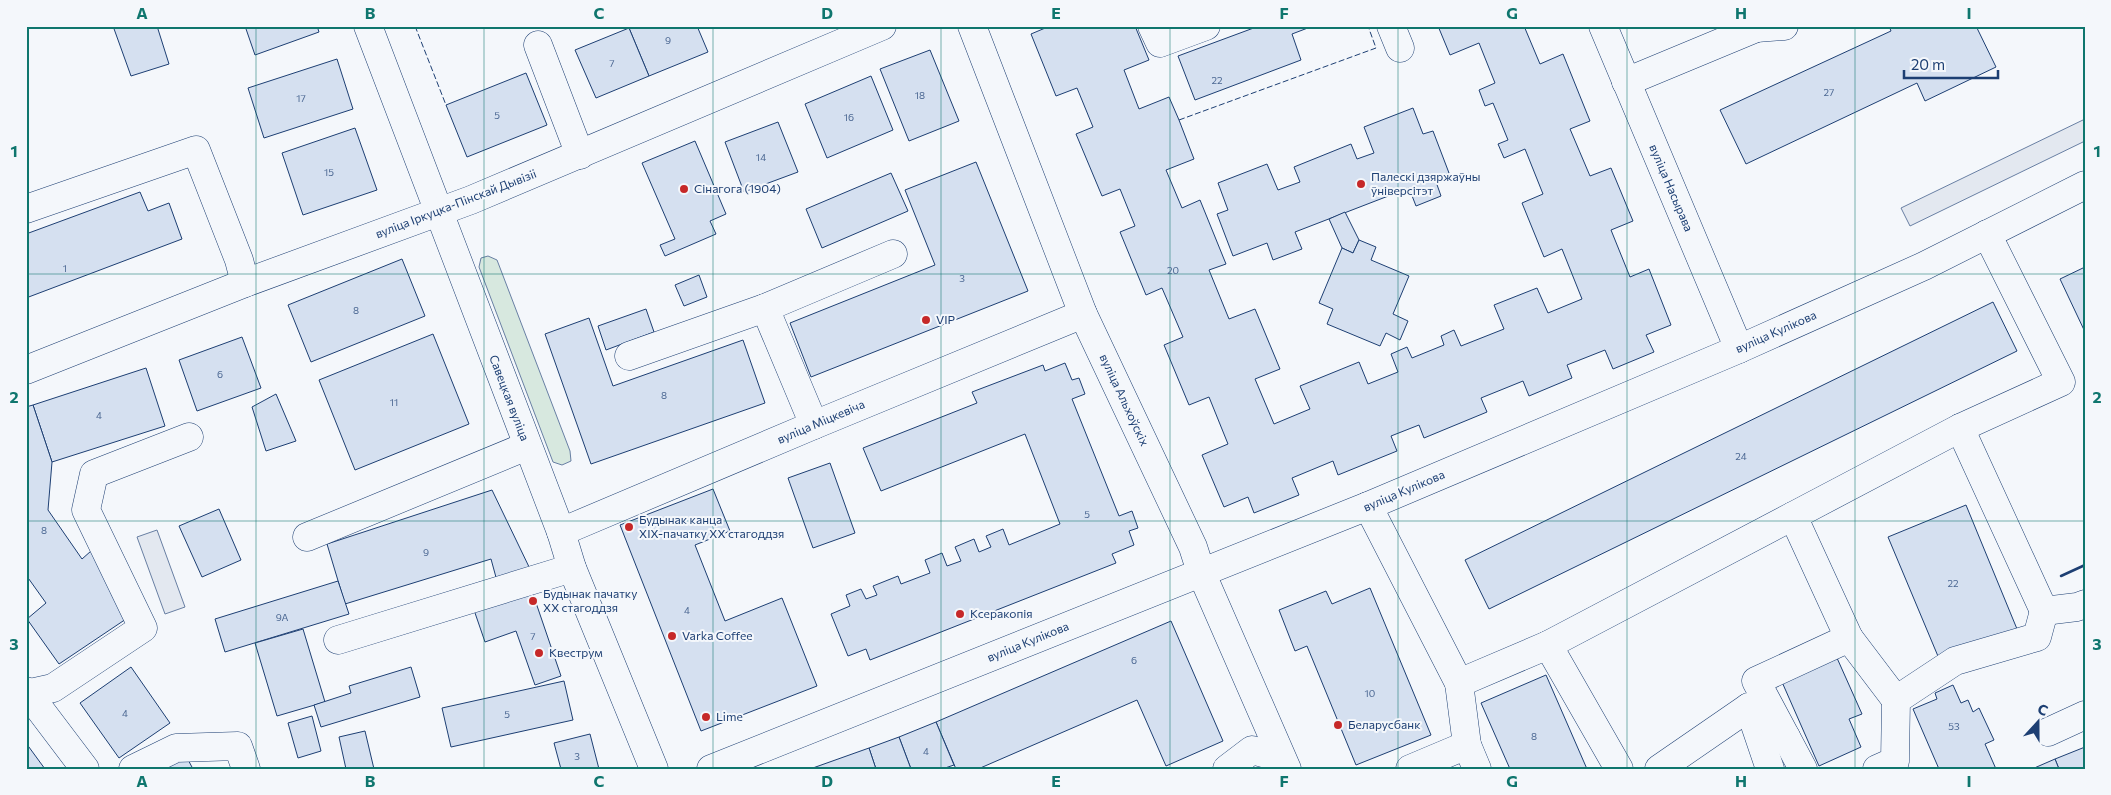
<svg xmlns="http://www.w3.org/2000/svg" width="2111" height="795" viewBox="0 0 2111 795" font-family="Commissioner,sans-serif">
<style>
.green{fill:#d7e8df;stroke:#687fa3}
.parking{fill:#e3e8f0;stroke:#687fa3}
.building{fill:#d5e0f0;stroke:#1d3f73}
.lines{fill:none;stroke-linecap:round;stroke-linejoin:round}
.minor-casing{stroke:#1d3f73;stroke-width:29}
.major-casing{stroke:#1d3f73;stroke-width:29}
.minor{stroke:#f4f7fb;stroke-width:28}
.major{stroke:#f4f7fb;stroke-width:28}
.fence{stroke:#1d3f73;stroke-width:1;stroke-dasharray:6 2.5;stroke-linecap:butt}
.wall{stroke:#1d3f73;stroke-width:2.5}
.grid{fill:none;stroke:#0f766e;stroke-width:1;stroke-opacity:0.55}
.poi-dot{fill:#c62828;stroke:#f4f7fb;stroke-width:2}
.labels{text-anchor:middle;stroke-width:4;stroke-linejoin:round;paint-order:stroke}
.number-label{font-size:10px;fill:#4b6792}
.poi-label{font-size:12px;fill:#1d3f73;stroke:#f4f7fb;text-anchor:start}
.street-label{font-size:12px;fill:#1d3f73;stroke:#f4f7fb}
.neatline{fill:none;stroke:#0f766e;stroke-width:2}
.grid-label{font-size:16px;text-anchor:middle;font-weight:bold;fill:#0f766e}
</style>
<rect width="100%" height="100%" fill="#f4f7fb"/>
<polygon class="green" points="488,256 497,260 570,451 571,461 562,465 553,462 479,267 481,258"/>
<g class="parking">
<polygon points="2085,119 2085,141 1910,226 1901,208"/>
<polygon points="157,530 185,607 165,614 137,537"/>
</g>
<g class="building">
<polygon points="113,26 157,26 169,64 131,76"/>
<polygon points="245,26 317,26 319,32 255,55"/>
<polygon points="632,26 697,26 708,52 649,76 629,28"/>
<polygon points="1135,26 1149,60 1124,70 1139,109 1169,97 1179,120 1194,159 1166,170 1182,208 1200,200 1226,264 1209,270 1229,319 1255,309 1280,369 1255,379 1274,424 1310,409 1300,386 1359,362 1368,384 1398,372 1391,354 1407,347 1412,358 1444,345 1441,336 1454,330 1461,346 1504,329 1494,305 1537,288 1548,313 1582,299 1562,249 1544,257 1522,203 1543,194 1525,149 1504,158 1498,144 1508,140 1493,103 1485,106 1479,90 1495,83 1479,43 1450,55 1438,26 1524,26 1540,64 1563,54 1590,121 1570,129 1590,176 1611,168 1633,221 1611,230 1630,277 1649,269 1671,325 1646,335 1654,352 1613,369 1605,350 1567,365 1572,378 1529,396 1523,381 1481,398 1487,412 1424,438 1419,425 1391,436 1397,451 1338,475 1333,461 1292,478 1299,495 1254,513 1248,497 1224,507 1202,455 1228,444 1209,397 1189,405 1164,345 1183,337 1162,288 1146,295 1120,232 1135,226 1120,189 1102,196 1076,134 1093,127 1077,88 1056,96 1031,34 1050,26"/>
<polygon points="1259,26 1313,26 1292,34 1301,60 1195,100 1178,56"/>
<polygon points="1889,26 1976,26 1996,67 1925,101 1917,83 1746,164 1720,110 1891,31"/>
<polygon points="629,28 649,76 596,98 575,50"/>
<polygon points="930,50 959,121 909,141 880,69"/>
<polygon points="337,59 353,109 264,138 248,88"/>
<polygon points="526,73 547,125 467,157 446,105"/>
<polygon points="871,76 893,130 827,158 805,104"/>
<polygon points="1413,108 1423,134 1433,131 1449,173 1435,179 1441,196 1416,206 1409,188 1295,232 1302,249 1273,260 1267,243 1233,256 1217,214 1228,210 1218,183 1267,164 1278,190 1300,182 1294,167 1351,144 1357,159 1374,153 1364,127"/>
<polygon points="778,122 798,172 744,192 725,142"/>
<polygon points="355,128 377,190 303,215 282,153"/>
<polygon points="695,141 726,214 710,221 716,234 665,256 660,245 675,239 642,163"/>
<polygon points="976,162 1028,291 811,377 790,323 935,265 905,190"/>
<polygon points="891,173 908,211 822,248 806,209"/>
<polygon points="140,192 148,211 169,203 182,239 26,298 26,234"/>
<polygon points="1345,212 1359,240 1353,253 1342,248 1329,219"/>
<polygon points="1359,240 1376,247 1371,260 1409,276 1393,314 1408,321 1400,340 1386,333 1380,346 1327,324 1333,309 1319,303 1342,248 1353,253"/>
<polygon points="402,259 425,316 311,362 288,305"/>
<polygon points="2085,267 2085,332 2060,279"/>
<polygon points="699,275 707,297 684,306 675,285"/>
<polygon points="1993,302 2017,351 1489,609 1465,560"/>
<polygon points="646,309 654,332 606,350 598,326"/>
<polygon points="589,318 613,386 743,340 765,403 591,464 545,334"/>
<polygon points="433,334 469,424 355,470 319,380"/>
<polygon points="242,337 261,388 197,411 179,360"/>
<polygon points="1065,363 1072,380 1079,378 1085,394 1072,399 1119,516 1132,511 1138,528 1129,531 1134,545 1112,554 1116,563 870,660 866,649 848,656 831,614 850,606 846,595 861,589 866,599 877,595 873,586 898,576 901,584 930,573 925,560 942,553 947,566 961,561 955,547 974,539 979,552 991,547 986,536 1003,529 1009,545 1060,524 1025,434 881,491 863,448 977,403 972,392 1043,365 1045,371"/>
<polygon points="146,368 165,426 52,462 33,405"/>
<polygon points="276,394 296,441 266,451 252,407"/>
<polygon points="33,405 52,462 48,510 82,559 91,551 132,615 59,664 27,619 46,603 26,575 26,407"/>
<polygon points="830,463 855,533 813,548 788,478"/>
<polygon points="713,489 730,531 695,545 725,621 782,598 817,686 701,731 620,525"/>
<polygon points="492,490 531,571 497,581 491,559 345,604 327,544"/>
<polygon points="1966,505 2017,629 1940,661 1888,537"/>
<polygon points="219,509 241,560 202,577 179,526"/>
<polygon points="338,581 349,614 225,652 215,619"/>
<polygon points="1370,588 1431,735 1356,765 1307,646 1295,651 1279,610 1326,591 1332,604"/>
<polygon points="533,594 561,676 535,685 516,631 485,642 474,610"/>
<polygon points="1171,621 1223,741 1166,766 1137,700 978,769 956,769 936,722"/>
<polygon points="303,629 325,702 277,716 255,643"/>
<polygon points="1837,658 1862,714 1849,719 1861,747 1819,766 1782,682"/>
<polygon points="131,667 170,723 119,758 80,703"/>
<polygon points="411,667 420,697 321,727 314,705 351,693 349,686"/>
<polygon points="1546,675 1587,769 1510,769 1481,703"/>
<polygon points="564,681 573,720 451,747 442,708"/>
<polygon points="1953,685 1961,703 1968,700 1973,712 1979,708 1994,740 1985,744 1996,769 1939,769 1913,709 1937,699 1935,693"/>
<polygon points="312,716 321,751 298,758 288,723"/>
<polygon points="936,722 954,765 942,769 911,769 899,737"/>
<polygon points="365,731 374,769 346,769 339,737"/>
<polygon points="590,734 599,769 561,769 554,743"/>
<polygon points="899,737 911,769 876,769 869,748"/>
<polygon points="26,743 45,769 26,769"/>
<polygon points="2085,747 2085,769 2059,769 2055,759"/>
<polygon points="869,748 876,769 810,769"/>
<polygon points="185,754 193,769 165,769"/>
<polygon points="2055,759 2059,769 2032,769"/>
</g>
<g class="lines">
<g class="minor-casing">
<g id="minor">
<polyline points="368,26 561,532 572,568 654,769"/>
<polyline points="972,26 1083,314 1193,547 1201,572 1287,769"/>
<polyline points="1152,26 1160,43 1206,26"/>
<polyline points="1391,26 1400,48"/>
<polyline points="1603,26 1739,349"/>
<polyline points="1756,28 1784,26"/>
<polyline points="538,45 580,155"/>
<polyline points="1626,82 1756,28 1755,26"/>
<polyline points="26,209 196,150 239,260 245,283"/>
<polyline points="765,308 893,254"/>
<polyline points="629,356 765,308 814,425"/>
<polyline points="1960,428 2044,611 2077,607 2085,604"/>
<polyline points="1368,506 1459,683 1548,645 1619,769"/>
<polyline points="561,532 814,425 1083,314"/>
<polyline points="307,537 527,446"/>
<polyline points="1849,638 1896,700"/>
<polyline points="338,640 572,568"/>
<polyline points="1548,645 1793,516"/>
<polyline points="1459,683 1467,745"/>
<polyline points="26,691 85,769"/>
<polyline points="26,694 53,688 143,628 86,510 94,474 189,437"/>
<polyline points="1749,707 1770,769"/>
<polyline points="2048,732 2085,715"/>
<polyline points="1786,737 1803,769"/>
<polyline points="133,769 176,748 238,746 246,769"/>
<polyline points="711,769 1368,506 1739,349 1924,266 2085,185"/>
<polyline points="1227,769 1252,750 1281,758"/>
<polyline points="1410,769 1467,745 1477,769"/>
<polyline points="1659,769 1749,707 1786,737 1756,681 1849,638 1793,516 1960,428 2061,382 1987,234"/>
<polyline points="1877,769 1895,761 1896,700 1955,661 2037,637 2044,611"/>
</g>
</g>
<g class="major-casing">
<polyline id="major" points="26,370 245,283 471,200 882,26"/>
</g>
<use href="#minor" class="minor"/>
<use href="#major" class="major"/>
<g class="fence">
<polyline points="415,26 446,105"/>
<polyline points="1179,120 1376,48 1368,26"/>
</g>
<polyline class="wall" points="2061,576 2085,565"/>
</g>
<path class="grid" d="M256,26v743M484,26v743M713,26v743M941,26v743M1170,26v743M1398,26v743M1627,26v743M1855,26v743M26,274h2059M26,521h2059"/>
<g class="poi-dot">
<circle cx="1361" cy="184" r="5"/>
<circle cx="684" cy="189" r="5"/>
<circle cx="926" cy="320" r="5"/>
<circle cx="629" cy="527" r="5"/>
<circle cx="533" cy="601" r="5"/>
<circle cx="960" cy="614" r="5"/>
<circle cx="672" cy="636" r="5"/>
<circle cx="539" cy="653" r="5"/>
<circle cx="706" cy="717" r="5"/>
<circle cx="1338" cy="725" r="5"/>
</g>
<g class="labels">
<g class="number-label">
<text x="668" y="44">9</text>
<text x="612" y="67">7</text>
<text x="1217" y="84">22</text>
<text x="1829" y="96">27</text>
<text x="920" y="99">18</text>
<text x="301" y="102">17</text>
<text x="497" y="119">5</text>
<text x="849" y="121">16</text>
<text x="761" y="161">14</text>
<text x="329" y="176">15</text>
<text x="65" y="272">1</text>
<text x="1173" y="274">20</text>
<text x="962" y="282">3</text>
<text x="356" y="314">8</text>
<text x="220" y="378">6</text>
<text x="664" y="399">8</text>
<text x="394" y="406">11</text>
<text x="99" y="419">4</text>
<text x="1741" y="460">24</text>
<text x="1087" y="518">5</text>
<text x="44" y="534">8</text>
<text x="426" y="556">9</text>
<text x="1953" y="587">22</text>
<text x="687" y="614">4</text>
<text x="282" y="621">9А</text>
<text x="533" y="640">7</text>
<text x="1134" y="664">6</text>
<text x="1370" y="697">10</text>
<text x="125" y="717">4</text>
<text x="507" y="718">5</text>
<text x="1954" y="730">53</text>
<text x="1534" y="740">8</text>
<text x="926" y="755">4</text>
<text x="577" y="760">3</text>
</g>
<g class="poi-label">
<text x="1371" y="181">Палескі дзяржаўны<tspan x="1371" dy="14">ўніверсітэт</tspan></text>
<text x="694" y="193">Сінагога (1904)</text>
<text x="936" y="324">VIP</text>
<text x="639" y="524">Будынак канца<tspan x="639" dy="14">XIX-пачатку XX стагоддзя</tspan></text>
<text x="543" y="598">Будынак пачатку<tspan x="543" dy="14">ХХ стагоддзя</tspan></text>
<text x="970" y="618">Ксеракопія</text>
<text x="682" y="640">Varka Coffee</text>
<text x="549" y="657">Квеструм</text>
<text x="716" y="721">Lime</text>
<text x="1348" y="729">Беларусбанк</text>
</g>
<g class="street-label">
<text transform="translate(1671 188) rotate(67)" y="4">вуліца Насырава</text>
<text transform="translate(456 204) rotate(-21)" y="4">вуліца Іркуцка-Пінскай Дывізіі</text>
<text transform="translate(1776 332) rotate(-24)" y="4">вуліца Кулікова</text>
<text transform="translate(509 398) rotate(69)" y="4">Савецкая вуліца</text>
<text transform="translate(1124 400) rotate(65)" y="4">вуліца Альхоўскіх</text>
<text transform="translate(821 422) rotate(-23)" y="4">вуліца Міцкевіча</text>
<text transform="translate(1404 491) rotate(-23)" y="4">вуліца Кулікова</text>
<text transform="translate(1028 642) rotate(-22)" y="4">вуліца Кулікова</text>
</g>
</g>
<rect width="2111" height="795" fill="none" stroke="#f4f7fb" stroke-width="55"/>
<g transform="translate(2038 722) rotate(21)" stroke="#f4f7fb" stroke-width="4" paint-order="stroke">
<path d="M0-4L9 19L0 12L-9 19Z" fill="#1d3f73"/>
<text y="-8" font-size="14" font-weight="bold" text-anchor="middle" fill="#1d3f73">С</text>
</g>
<path d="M1904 70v8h94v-8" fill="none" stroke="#1d3f73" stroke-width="2.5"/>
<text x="1911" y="70" font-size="15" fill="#1d3f73" stroke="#f4f7fb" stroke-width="4" paint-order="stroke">20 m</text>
<rect x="28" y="28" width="2056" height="740" class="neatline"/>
<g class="grid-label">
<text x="142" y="19">A</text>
<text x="370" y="19">B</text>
<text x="599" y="19">C</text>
<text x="827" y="19">D</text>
<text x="1056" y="19">E</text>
<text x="1284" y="19">F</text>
<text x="1512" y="19">G</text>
<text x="1741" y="19">H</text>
<text x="1969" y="19">I</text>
<text x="14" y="157">1</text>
<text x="2097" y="157">1</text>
<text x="14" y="403">2</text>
<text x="2097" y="403">2</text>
<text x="14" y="650">3</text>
<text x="2097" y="650">3</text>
<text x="142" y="787">A</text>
<text x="370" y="787">B</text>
<text x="599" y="787">C</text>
<text x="827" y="787">D</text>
<text x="1056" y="787">E</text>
<text x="1284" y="787">F</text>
<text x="1512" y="787">G</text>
<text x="1741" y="787">H</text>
<text x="1969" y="787">I</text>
</g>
</svg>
